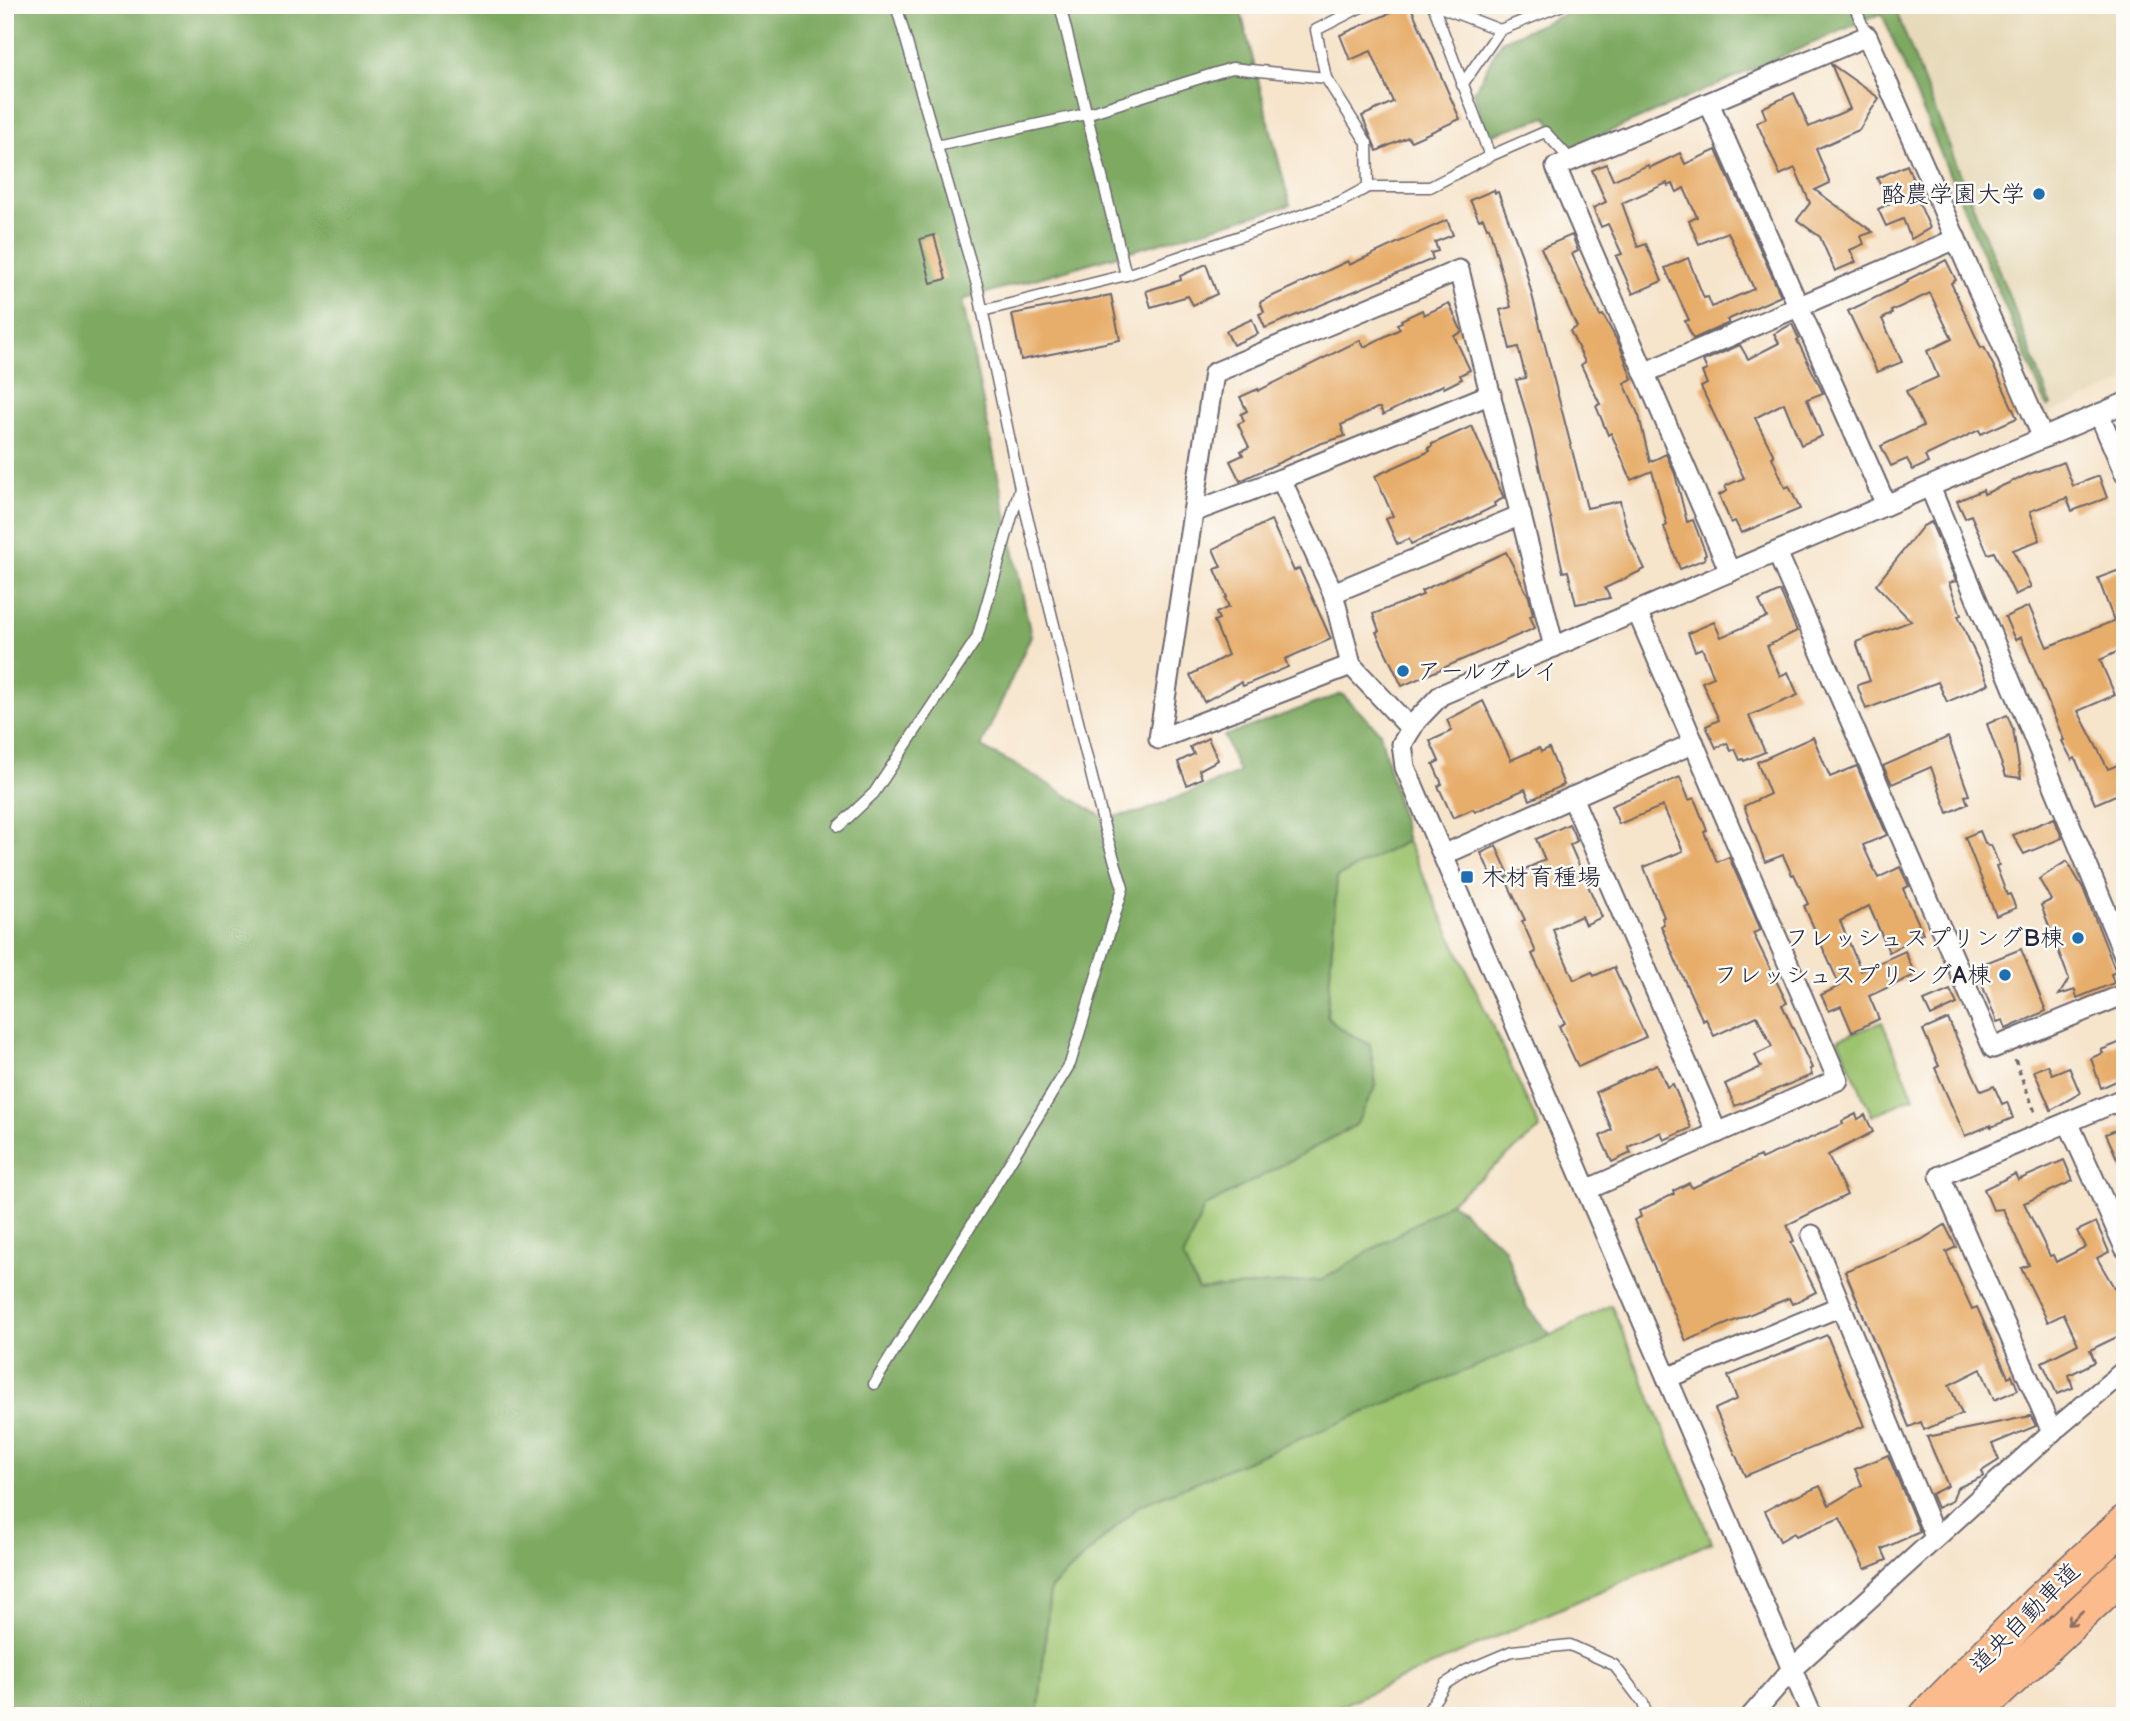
<svg xmlns="http://www.w3.org/2000/svg" width="2130" height="1721" font-family="'Balsamiq Sans','Klee One',sans-serif">
<style>
.built{fill:#e7daba}
.green{fill:#9cc36e;stroke:#5f7254;stroke-width:2}
.forest{fill:#7da961;stroke:#50664e;stroke-width:2}
.building{fill:#e7ad6a}
.lines{fill:none;stroke-linecap:round;stroke-linejoin:round}
.lane-casing{stroke:#6c666d;stroke-width:13}
.street-casing{stroke:#6c666d;stroke-width:23}
.highway-casing{stroke:#6c666d;stroke-width:38}
.path{stroke:#6c666d;stroke-width:3.5;stroke-dasharray:5 5;stroke-linecap:butt}
.lane{stroke:#fff;stroke-width:10}
.street{stroke:#fff;stroke-width:19}
.highway{stroke:#fbbb8d;stroke-width:35}
.oneway{stroke:#8e6e64}
.poi-dot{fill:#1f6fb2;stroke:#fdfcf7;stroke-width:2.5}
.labels{text-anchor:middle;dominant-baseline:central;stroke-width:5;stroke-linejoin:round;paint-order:stroke}
.poi-label{font-size:24px;fill:#22223b;stroke:#fdfcf7;text-anchor:end}
.street-label{font-size:24px;fill:#22223b;stroke:#fdfcf7}
</style>
<rect width="100%" height="100%" fill="#fdfcf7"/>
<filter id="ink" filterUnits="userSpaceOnUse"><feTurbulence type="fractalNoise" baseFrequency=".0143" numOctaves="2"/><feDisplacementMap in="SourceGraphic" scale="14" xChannelSelector="R" yChannelSelector="G"/><feConvolveMatrix kernelMatrix="1 2 1 2 8 2 1 2 1" color-interpolation-filters="sRGB"/></filter>
<filter id="wash" filterUnits="userSpaceOnUse"><feTurbulence type="fractalNoise" baseFrequency=".00686" numOctaves="4" result="noise"/><feDisplacementMap in="SourceGraphic" scale="28" xChannelSelector="R" yChannelSelector="G"/><feGaussianBlur stdDeviation="1.57" result="paint"/><feColorMatrix in="noise" values="0 0 0 0 0 0 0 0 0 0 0 0 0 0 0 0 0 1.4 0 .05"/><feComposite in="paint" operator="in"/></filter>
<g filter="url(#wash)">
<rect width="100%" height="100%" fill="#f6e4cb"/>
<polygon class="built" points="1875,5 2125,5 2125,382 2046,415"/>
<g class="green">
<polygon points="1407,841 1540,1129 1451,1202 1322,1280 1198,1290 1183,1258 1204,1207 1356,1125 1376,1085 1370,1045 1339,1028 1327,1017 1337,877"/>
<polygon points="1882,1022 1914,1097 1872,1116 1838,1039"/>
<polygon points="1611,1305 1712,1542 1317,1716 1038,1716 1050,1589 1138,1506 1551,1335"/>
</g>
<g class="forest">
<polygon points="5,5 1239,5 1290,205 962,300 1031,636 981,747 1018,766 1105,818 1141,812 1239,773 1224,736 1342,694 1380,732 1407,841 1337,877 1327,1016 1339,1028 1370,1045 1376,1085 1356,1125 1204,1207 1183,1258 1198,1290 1322,1280 1451,1202 1504,1247 1527,1308 1551,1335 1138,1506 1050,1589 1038,1716 5,1716"/>
<path d="M1586 5H1894C1945 139 2001 271 2051 405L2047 406 1882 13 1567 150 1547 117 1492 134 1482 122 1474 92 1501 41Z"/>
</g>
<g id="blocks">
<g class="building">
<polygon points="1408,5 1410,5 1460,119 1411,141 1408,137 1377,151 1362,116 1393,102 1371,51 1350,60 1340,35"/>
<polygon points="1831,64 1879,98 1859,130 1816,149 1830,183 1815,190 1873,232 1861,236 1864,244 1850,250 1856,262 1835,271 1820,237 1797,220 1810,203 1795,168 1780,175 1757,123 1766,118 1762,108 1794,93 1809,127 1850,109"/>
<polygon points="1716,150 1781,296 1727,320 1729,323 1693,339 1685,321 1689,320 1665,268 1688,258 1704,298 1708,297 1712,307 1754,289 1728,232 1699,244 1689,221 1697,217 1684,188 1677,192 1673,184 1668,186 1667,183 1622,203 1638,247 1646,244 1662,281 1633,294 1616,256 1622,254 1608,224 1601,227 1593,208 1606,202 1592,170 1606,164 1613,180 1648,165 1649,168 1680,153 1685,164"/>
<polygon points="1907,165 1913,180 1910,182 1930,228 1911,239 1903,219 1886,226 1878,209 1889,204 1877,178"/>
<polygon points="1494,190 1495,193 1498,192 1522,256 1587,508 1620,501 1628,535 1645,569 1605,588 1610,598 1576,604 1568,571 1563,572 1530,426 1516,380 1526,378 1518,347 1510,349 1500,310 1511,307 1489,227 1487,228 1483,218 1479,220 1470,200"/>
<polygon points="1447,220 1453,235 1435,242 1438,251 1431,253 1433,259 1265,328 1259,314 1264,312 1260,302 1348,261 1349,265"/>
<polygon points="934,235 946,279 931,283 920,239"/>
<polygon points="1572,235 1578,251 1572,254 1600,316 1603,315 1620,346 1632,379 1624,383 1639,416 1650,462 1666,454 1675,474 1687,522 1693,520 1706,554 1704,555 1705,559 1680,569 1664,527 1667,525 1652,471 1631,480 1611,433 1608,435 1596,406 1600,404 1581,365 1585,362 1570,331 1577,327 1541,248"/>
<polygon points="1946,260 1956,280 1951,283 1981,348 1984,347 1994,367 2017,418 1981,434 1979,430 1925,456 1928,463 1913,470 1907,459 1891,466 1881,446 1923,426 1906,391 1938,377 1927,351 1952,339 1930,293 1891,311 1892,314 1882,319 1902,362 1877,372 1848,311 1908,282 1907,280"/>
<polygon points="1206,264 1217,294 1193,305 1188,296 1151,307 1146,291 1181,280 1180,276"/>
<polygon points="1111,295 1120,340 1021,360 1012,314"/>
<polygon points="1449,303 1462,332 1454,336 1470,370 1460,375 1462,379 1444,388 1443,385 1383,415 1380,408 1377,408 1341,425 1345,436 1319,444 1240,481 1230,461 1243,455 1241,451 1249,447 1238,424 1244,421 1241,414 1247,411 1240,397 1258,389 1258,391 1360,340 1364,347 1400,329 1397,324 1402,322 1401,320 1422,310 1424,315"/>
<polygon points="1252,319 1258,334 1233,345 1226,331"/>
<polygon points="1792,324 1799,339 1797,340 1823,393 1807,399 1822,436 1801,445 1784,403 1755,418 1774,456 1772,457 1785,488 1789,486 1800,509 1741,533 1735,521 1731,523 1719,495 1727,491 1725,486 1744,478 1701,387 1707,384 1702,372 1707,370 1703,361 1740,345 1748,359 1779,343 1774,334"/>
<polygon points="1472,426 1504,498 1494,503 1495,506 1454,526 1411,544 1409,539 1397,544 1386,519 1393,516 1375,476 1430,451 1428,448 1432,446 1432,444"/>
<polygon points="2064,462 2073,486 2099,476 2107,498 2072,511 2067,498 2030,511 2040,540 2013,550 2031,587 2015,595 1994,552 1988,554 1971,515 1965,518 1957,501 1983,490 1984,494 2029,474"/>
<polygon points="1271,520 1294,571 1299,568 1331,639 1285,659 1288,667 1243,686 1241,682 1204,702 1190,675 1228,655 1214,621 1219,619 1216,613 1229,607 1225,598 1227,597 1215,569 1221,567 1213,549"/>
<polygon points="1931,522 1956,581 1949,583 1961,615 1958,616 1989,684 1947,702 1938,682 1866,709 1857,685 1870,681 1856,642 1911,621 1876,585 1923,526"/>
<polygon points="1506,552 1529,597 1533,615 1530,616 1535,628 1402,686 1376,632 1379,631 1373,614 1423,595 1421,591"/>
<polygon points="2125,568 2125,648 2100,660 2115,695 2078,711 2108,769 2125,762 2125,791 2095,804 2075,758 2072,760 2062,741 2064,740 2021,637 2015,640 2005,617 2029,606 2047,647 2114,621 2098,578"/>
<polygon points="1780,591 1797,631 1767,646 1780,676 1788,672 1798,695 1749,716 1765,752 1744,761 1743,759 1740,760 1735,749 1731,751 1727,743 1716,748 1706,726 1719,720 1702,682 1714,677 1702,648 1695,651 1688,633 1714,622 1721,637 1767,617 1759,601"/>
<polygon points="1483,701 1511,760 1539,748 1541,752 1549,748 1564,785 1530,800 1525,789 1475,812 1473,809 1453,818 1438,786 1442,784 1433,764 1439,761 1430,741 1452,731 1447,720"/>
<polygon points="2007,715 2013,729 2021,778 2006,776 1987,724"/>
<polygon points="1813,737 1830,777 1857,766 1887,835 1863,845 1878,878 1900,867 1909,886 1903,889 1923,933 1889,952 1869,906 1840,921 1861,971 1905,951 1915,975 1869,996 1879,1019 1852,1032 1841,1006 1829,1011 1821,995 1840,986 1804,906 1808,904 1794,874 1792,875 1783,855 1765,862 1744,806 1770,794 1757,762"/>
<polygon points="1948,737 1969,795 1965,796 1968,804 1948,813 1931,767 1892,784 1883,766"/>
<polygon points="1208,738 1218,760 1199,770 1202,778 1187,785 1178,762 1194,754 1190,747"/>
<polygon points="1680,777 1689,800 1694,798 1707,830 1704,832 1717,862 1729,857 1761,930 1753,933 1787,1003 1782,1005 1812,1068 1810,1069 1812,1075 1735,1106 1725,1084 1761,1067 1755,1055 1772,1047 1757,1016 1714,1036 1706,1019 1703,1021 1681,973 1661,926 1664,924 1662,918 1664,917 1644,867 1683,851 1663,806 1619,824 1611,806"/>
<polygon points="2054,818 2062,838 2024,854 2013,835"/>
<polygon points="1569,824 1577,841 1570,845 1602,917 1585,925 1581,916 1553,929 1558,944 1574,980 1592,972 1594,976 1614,967 1646,1037 1578,1067 1559,1026 1565,1023 1532,954 1536,952 1522,921 1525,920 1505,878 1545,860 1536,839"/>
<polygon points="1980,831 1985,843 1988,846 1991,845 1999,865 1996,866 2007,895 2010,894 2016,908 1996,916 1965,837"/>
<polygon points="1496,846 1508,872 1493,879 1481,853"/>
<polygon points="2067,861 2083,888 2116,972 2111,974 2114,983 2077,998 2075,990 2059,995 2069,979 2041,905 2051,900 2039,879"/>
<polygon points="2021,949 2046,1011 2006,1029 2003,1020 1997,1022 1975,967"/>
<polygon points="1950,990 1957,1004 1931,1016 1924,1001"/>
<polygon points="1948,1019 1981,1091 1994,1086 2002,1104 2007,1102 2013,1118 1991,1127 1991,1125 1965,1136 1935,1068 1939,1066 1923,1030"/>
<polygon points="2121,1042 2125,1051 2125,1077 2101,1088 2091,1058 2103,1053 2101,1050"/>
<polygon points="1657,1064 1667,1087 1673,1084 1691,1128 1664,1140 1661,1132 1628,1147 1631,1153 1612,1162 1600,1136 1612,1130 1596,1092"/>
<polygon points="2048,1065 2052,1074 2069,1067 2080,1093 2051,1110 2034,1071"/>
<polygon points="1856,1114 1858,1119 1865,1115 1873,1132 1828,1155 1847,1195 1787,1225 1794,1241 1791,1242 1816,1292 1792,1304 1789,1298 1686,1341 1634,1220 1641,1217 1639,1211 1674,1194 1673,1191 1689,1183 1692,1188 1760,1156 1761,1159 1797,1143 1797,1144 1843,1124 1842,1121"/>
<polygon points="2125,1126 2125,1176 2106,1134"/>
<polygon points="2064,1160 2073,1181 2024,1203 2050,1256 2053,1255 2056,1262 2085,1247 2077,1231 2096,1222 2109,1252 2097,1258 2116,1291 2125,1287 2125,1333 2090,1350 2095,1362 2069,1375 2073,1388 2057,1394 2042,1362 2078,1344 2064,1314 2048,1322 2021,1268 2029,1265 2003,1209 1993,1210 1984,1189 2015,1174 2018,1180"/>
<polygon points="1945,1225 1956,1247 1946,1252 1972,1309 1977,1307 2008,1377 2012,1375 2018,1390 1994,1400 1981,1369 1949,1385 1962,1414 1924,1430 1921,1422 1909,1427 1845,1271 1921,1240"/>
<polygon points="1827,1335 1864,1426 1745,1476 1715,1409 1737,1399 1728,1376"/>
<polygon points="2031,1416 2036,1426 1992,1444 1999,1460 1982,1471 1984,1476 1957,1488 1952,1501 1937,1508 1931,1494 1948,1486 1927,1437"/>
<polygon points="1888,1455 1920,1532 1882,1549 1887,1560 1865,1569 1840,1518 1796,1536 1794,1533 1780,1541 1765,1511 1791,1497 1793,1498 1820,1486 1829,1505 1862,1485 1855,1469"/>
</g>
</g>
</g>
<g filter="url(#ink)">
<use href="#blocks" fill-opacity="0" stroke="#6c666d" stroke-width="2"/>
<g class="lines">
<defs>
<g id="lane">
<polyline points="1435,5 1500,30 1462,85"/>
<polyline points="1854,5 1867,36"/>
<polyline points="1500,30 1562,5"/>
<polyline points="1326,78 1316,30 1365,5"/>
<polyline points="936,146 1086,114 1232,68 1326,78 1367,143 1368,187 1340,202 1126,275"/>
<polyline points="1490,156 1545,132 1571,160"/>
<polyline points="1368,187 1430,187 1490,156 1433,5"/>
<polyline points="982,311 1126,275 1060,5"/>
<polyline points="839,826 874,793 977,638 1020,488"/>
<polyline points="874,1384 1070,1064 1123,888 1105,830 1020,488 977,285 896,5"/>
<polyline points="1425,1716 1445,1684 1467,1670 1512,1651 1570,1645 1614,1665 1643,1703 1647,1716"/>
</g>
<g id="street">
<polyline points="1709,103 1886,505"/>
<polyline points="1644,373 1956,239"/>
<polyline points="2099,414 2125,474"/>
<polyline points="1281,479 1333,593 1351,665 1411,729"/>
<polyline points="1930,487 2125,957"/>
<polyline points="1193,512 1281,479 1491,394"/>
<polyline points="1777,552 1993,1048 2125,994"/>
<polyline points="1730,572 1556,167 1867,36 2043,438"/>
<polyline points="1333,593 1521,515"/>
<polyline points="1351,665 1159,739 1214,373 1459,270 1554,647"/>
<polyline points="1572,797 1717,1133"/>
<polyline points="1443,855 1694,743"/>
<polyline points="2068,1122 2125,1248"/>
<polyline points="1586,1190 1838,1080 1637,611"/>
<polyline points="1812,1235 1935,1537"/>
<polyline points="1667,1378 1841,1306"/>
<polyline points="2052,1432 1940,1176 2125,1098"/>
<polyline points="1751,1716 1792,1669 2052,1432 2125,1370"/>
<polyline points="1812,1716 1405,767 1402,744 1416,721 1441,695 2125,403"/>
</g>
<g id="highway">
<polyline points="1927,1716 2038,1603 2125,1523"/>
<polyline points="1971,1716 2125,1572"/>
</g>
</defs>
<use href="#lane" class="lane-casing"/>
<use href="#street" class="street-casing"/>
<use href="#highway" class="highway-casing"/>
<polyline class="path" points="2015,1060 2036,1115"/>
<use href="#lane" class="lane"/>
<use href="#street" class="street"/>
<use href="#highway" class="highway"/>
</g>
<defs><path id="oneway-shaft" d="M-6 0H5M1.5-3L5.5 0L1.5 3" fill="none" stroke-width="1.6" stroke-linecap="round" stroke-linejoin="round" transform="scale(1.75)"/></defs>
<use class="oneway" href="#oneway-shaft" transform="translate(2075 1618) rotate(137)"/>
</g>
<g class="poi-dot">
<circle cx="2039" cy="194" r="7"/>
<circle cx="1403" cy="671" r="7"/>
<rect x="1460" y="870" width="14" height="14" rx="3.5"/>
<circle cx="2078" cy="938" r="7"/>
<circle cx="2005" cy="975" r="7"/>
</g>
<g class="labels">
<g class="poi-label">
<text x="2025" y="194">酪農学園大学</text>
<text x="1417" y="671" text-anchor="start">アールグレイ</text>
<text x="1481" y="877" text-anchor="start">木材育種場</text>
<text x="2064" y="938">フレッシュスプリングB棟</text>
<text x="1991" y="975">フレッシュスプリングA棟</text>
</g>
<g class="street-label">
<text transform="translate(2025 1618) rotate(-45)">道央自動車道</text>
</g>
</g>
<rect width="2130" height="1721" fill="none" stroke="#fdfcf7" stroke-width="28"/>
</svg>
